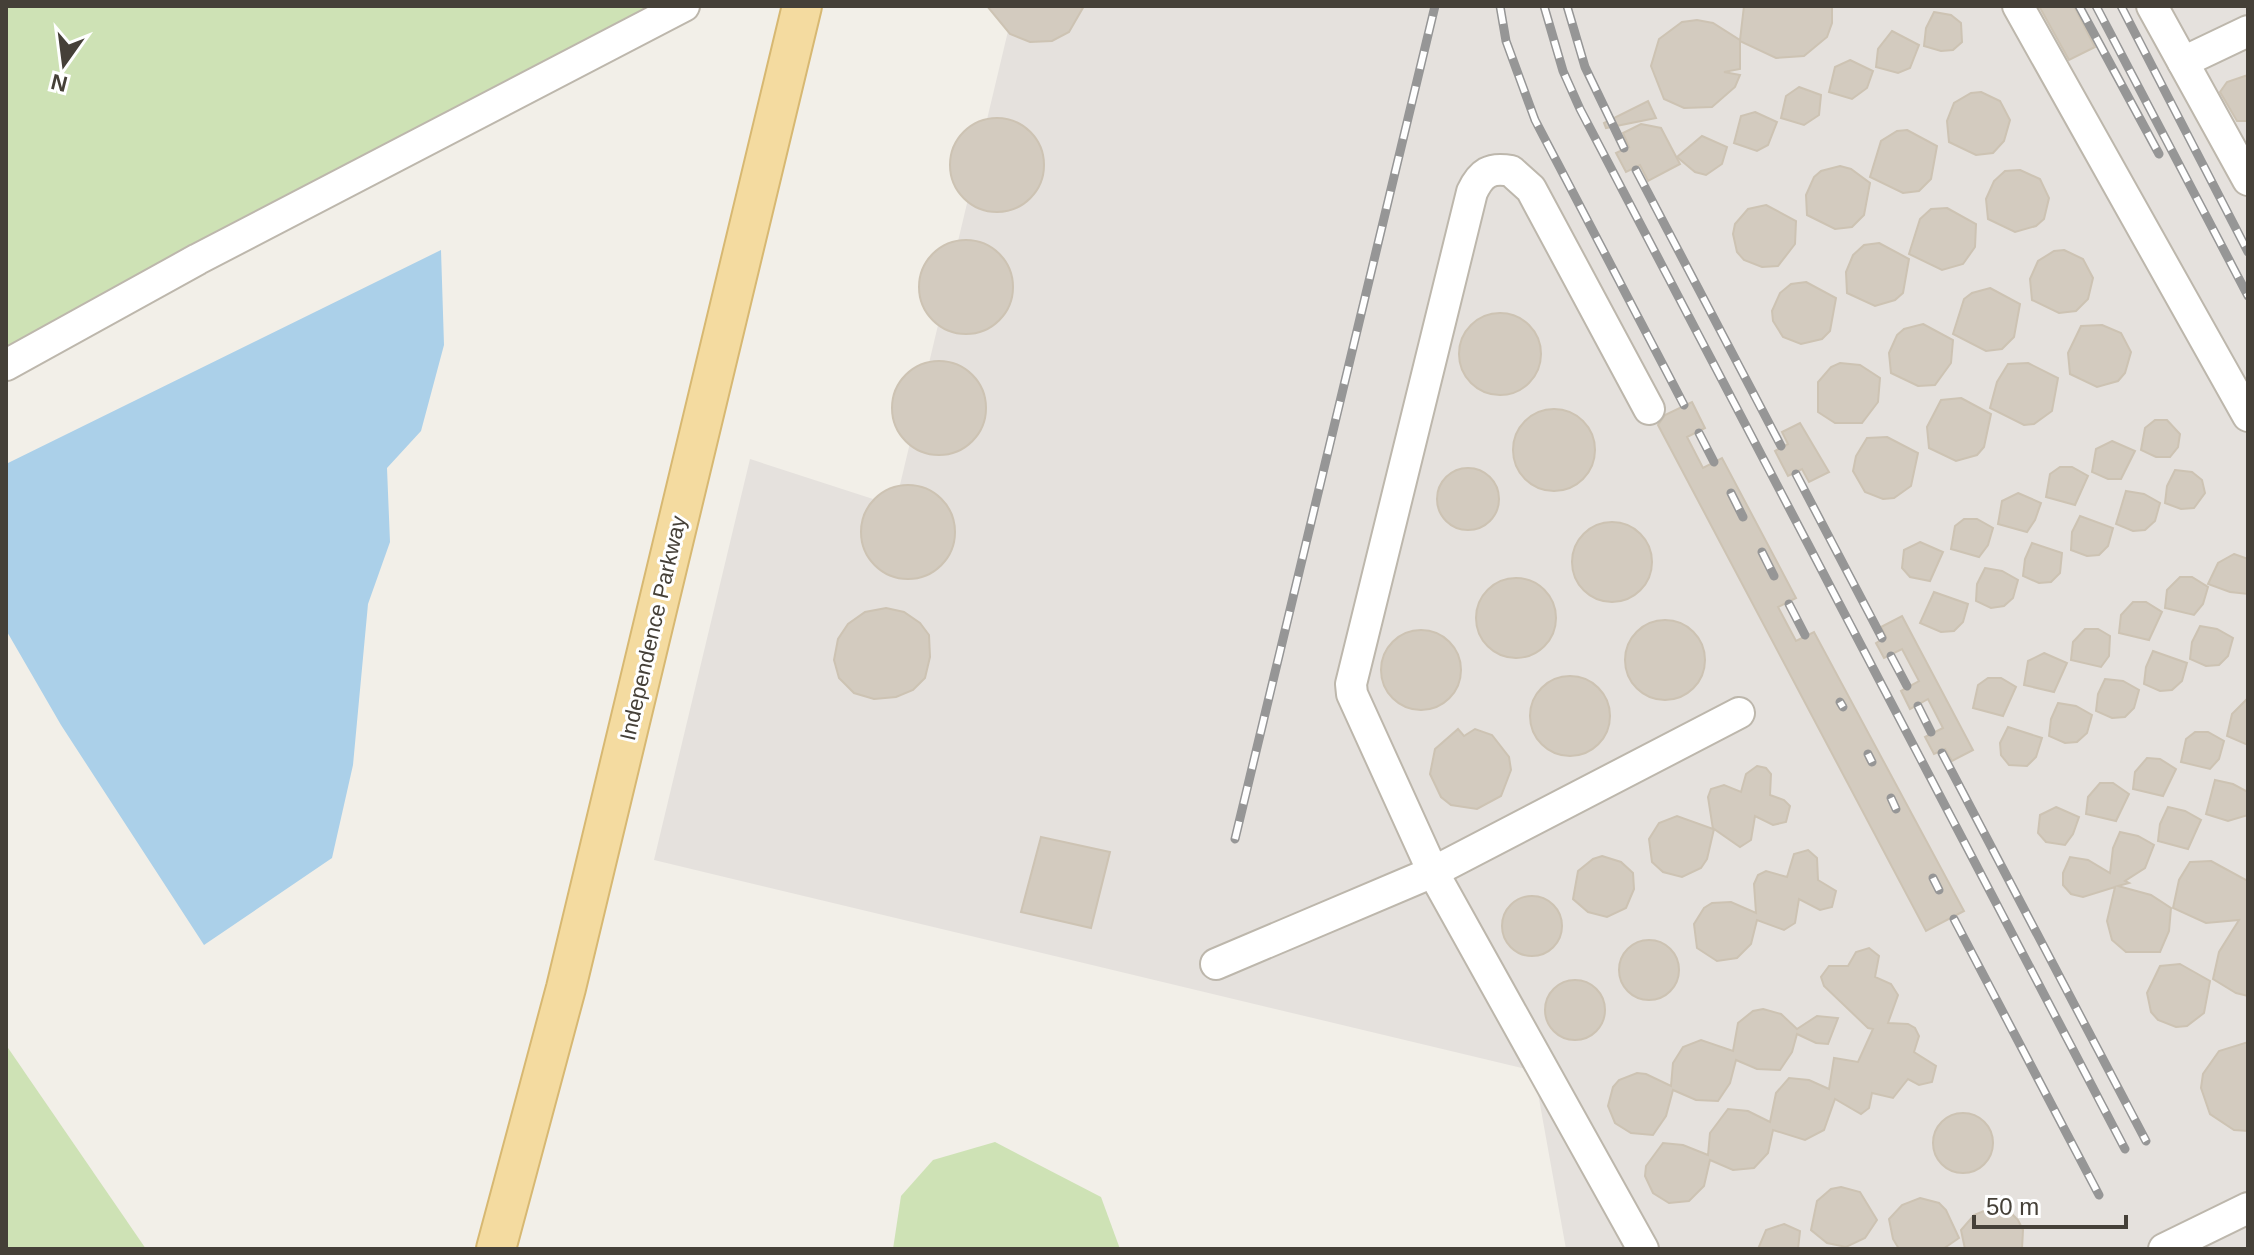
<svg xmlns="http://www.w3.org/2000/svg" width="2254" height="1255" font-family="Helvetica,sans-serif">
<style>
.industrial{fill:#e5e1dd}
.green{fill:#cee2b5}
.water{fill:#abd0e9}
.building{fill:#d3cbbf;stroke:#cdc3b3;stroke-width:2}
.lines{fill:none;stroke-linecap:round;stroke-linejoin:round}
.minor-casing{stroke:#bdb7ac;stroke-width:34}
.major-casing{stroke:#d7b872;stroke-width:42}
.minor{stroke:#fff;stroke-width:30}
.major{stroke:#f4dba0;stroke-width:38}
.rail-casing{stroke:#969696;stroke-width:9}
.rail{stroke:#fff;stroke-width:6;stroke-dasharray:18;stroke-linecap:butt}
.labels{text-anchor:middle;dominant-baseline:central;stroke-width:6;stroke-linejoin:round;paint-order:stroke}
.street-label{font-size:22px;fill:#454038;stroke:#fff}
</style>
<rect width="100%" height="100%" fill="#f2efe8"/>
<polygon class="industrial" points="1014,6 2248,6 2248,1249 1566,1249 1534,1071 654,860 750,459 873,499 892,488 899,489"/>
<g class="green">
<polygon points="6,6 659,6 6,350"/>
<polygon points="6,1045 146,1249 6,1249"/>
<polygon points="995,1142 1101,1197 1120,1249 893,1249 901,1196 933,1160"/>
</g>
<polygon class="water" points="441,250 444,345 421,431 387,468 390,542 368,604 353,765 332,858 204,945 61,725 6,630 6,464"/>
<g class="building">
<polygon points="987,6 1084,6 1069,32 1052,41 1030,42 1010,34"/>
<polygon points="1744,6 1832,6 1832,23 1827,37 1804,56 1776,58 1740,41 1740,69 1724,72 1740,75 1735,87 1712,107 1684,108 1664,99 1651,66 1659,39 1682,22 1697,20 1713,23 1740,40"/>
<polygon points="2039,6 2074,6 2095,47 2069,60"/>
<polygon points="1934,12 1951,15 1961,23 1962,42 1953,50 1941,51 1924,46 1926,28"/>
<polygon points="1892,31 1919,45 1910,68 1898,73 1876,67 1878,49"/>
<polygon points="1850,60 1873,71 1867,88 1852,99 1829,92 1835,67"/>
<polygon points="2248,75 2248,121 2237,121 2220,92 2227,82"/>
<polygon points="1799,87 1821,95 1819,115 1804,125 1781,118 1786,96"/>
<polygon points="1981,92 2000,101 2010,120 2004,141 1993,153 1976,155 1949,142 1947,121 1954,103 1971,93"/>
<polygon points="1648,101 1656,118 1606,128 1604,123"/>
<polygon points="1755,112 1777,122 1768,145 1757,151 1734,143 1741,116"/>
<circle cx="997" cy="165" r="47"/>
<polygon points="1641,124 1661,128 1680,164 1648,181 1640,165 1626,172 1616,153 1629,147 1623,133"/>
<polygon points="1907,130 1937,146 1931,179 1919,191 1903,193 1870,177 1881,141 1897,131"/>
<polygon points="1702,136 1727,147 1722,164 1706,175 1695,172 1677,157"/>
<polygon points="1840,166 1851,169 1870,183 1864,215 1852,227 1835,229 1807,215 1806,195 1814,177 1821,171"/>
<polygon points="2020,170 2040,179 2049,198 2044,219 2036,226 2015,232 1988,219 1986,199 1994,181 2005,171"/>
<polygon points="1766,205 1796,221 1795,244 1778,266 1762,267 1744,260 1737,252 1733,234 1735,224 1748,209"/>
<polygon points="1947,208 1976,224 1975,247 1963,264 1942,270 1909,254 1920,219 1931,209"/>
<circle cx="966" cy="287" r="47"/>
<polygon points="1879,243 1909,259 1903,293 1895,300 1875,306 1847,293 1846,272 1853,255 1864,245"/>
<polygon points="2064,250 2083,259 2093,278 2088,299 2076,311 2059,313 2032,300 2030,279 2038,261 2054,251"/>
<polygon points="1806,282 1836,298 1830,331 1822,339 1801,344 1783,337 1773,321 1772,311 1780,293 1791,284"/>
<polygon points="1990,288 2020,304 2014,337 2002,349 1986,351 1953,334 1964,299 1972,293"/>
<circle cx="1500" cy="354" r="41"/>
<polygon points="1923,324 1953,340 1951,363 1935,385 1918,386 1891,373 1889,353 1897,335 1904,329"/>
<polygon points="2102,325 2121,333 2131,352 2125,373 2118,381 2097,387 2070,374 2068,353 2081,326"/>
<circle cx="939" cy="408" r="47"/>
<polygon points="1840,363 1860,365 1880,378 1878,402 1862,423 1835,423 1818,412 1818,382 1831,367"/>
<polygon points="2028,363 2058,378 2052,411 2034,424 2024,425 1990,408 1997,382 2008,364"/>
<polygon points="1961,398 1991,414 1984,447 1977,455 1956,461 1929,448 1927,427 1941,400"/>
<polygon points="1692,402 1705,428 1687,437 1703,468 1722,458 1796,598 1778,607 1796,641 1814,632 1964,911 1926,931 1658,425 1665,415"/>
<circle cx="1554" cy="450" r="41"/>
<polygon points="2155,420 2167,420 2180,434 2178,447 2170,457 2156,457 2141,450 2145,428"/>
<polygon points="1800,423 1829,472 1809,482 1802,469 1788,476 1775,451 1788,444 1782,432"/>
<polygon points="1887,437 1918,453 1911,486 1894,498 1883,499 1865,492 1853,471 1856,456 1867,438"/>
<polygon points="2112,441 2135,451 2121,479 2108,479 2092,472 2096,449"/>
<polygon points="2060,467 2072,467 2088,476 2075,505 2046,497 2050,474"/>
<circle cx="1468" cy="499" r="31"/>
<polygon points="2175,470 2192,472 2202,480 2205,493 2194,508 2181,509 2165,503 2167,486"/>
<circle cx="908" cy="532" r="47"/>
<polygon points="2126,491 2144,494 2160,503 2155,521 2145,530 2133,531 2116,524"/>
<polygon points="2018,493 2041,503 2035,520 2027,532 1998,524 2002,501"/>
<polygon points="2080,516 2113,528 2108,546 2099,555 2087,556 2071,550 2072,532"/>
<polygon points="1964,519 1977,519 1993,528 1988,545 1979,557 1951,549 1955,526"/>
<circle cx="1612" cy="562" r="40"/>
<polygon points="1920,542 1943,552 1930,581 1910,577 1902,568 1904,550"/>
<polygon points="2032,543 2062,553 2060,573 2051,582 2039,583 2023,576 2025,559"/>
<polygon points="2234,554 2248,559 2248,594 2230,592 2208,584 2218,563"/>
<polygon points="1985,568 2002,571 2018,580 2013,598 2004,606 1991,608 1976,601 1977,584"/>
<polygon points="2180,577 2192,577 2208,587 2203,604 2194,615 2165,608 2167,590"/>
<circle cx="1516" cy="618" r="40"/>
<polygon points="1934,592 1968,604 1963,622 1954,631 1941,632 1920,623"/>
<polygon points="2133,602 2146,602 2162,612 2149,640 2119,633 2121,615"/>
<polygon points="886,608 904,612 920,623 929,635 930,657 925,678 913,690 896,697 874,699 854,693 839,678 834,660 838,639 848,624 865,612"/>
<polygon points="1902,616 1973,750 1952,761 1945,749 1934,754 1925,737 1943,728 1928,699 1910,709 1901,691 1919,681 1902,649 1884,658 1876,643 1886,637 1881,627"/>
<circle cx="1665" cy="660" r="40"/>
<polygon points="2200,626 2217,629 2233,638 2228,656 2219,665 2206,666 2190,659 2192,642"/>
<polygon points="2085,629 2098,629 2110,636 2109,656 2101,667 2071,660 2073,642"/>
<circle cx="1421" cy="670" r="40"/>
<polygon points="2153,651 2187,663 2182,681 2172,690 2160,691 2144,684 2146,667"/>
<polygon points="2044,653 2067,663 2054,692 2024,685 2028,661"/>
<circle cx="1570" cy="716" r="40"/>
<polygon points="1988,678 2001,678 2016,687 2003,716 1973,708 1978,685"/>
<polygon points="2105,679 2123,681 2139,690 2134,708 2125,717 2112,718 2096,711 2098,694"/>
<polygon points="2248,698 2248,745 2227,736 2232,714"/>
<polygon points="2058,703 2076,706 2092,715 2087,733 2077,742 2065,743 2049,736 2051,719"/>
<polygon points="2008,727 2042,738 2036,757 2027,766 2009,765 2001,755 2000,743"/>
<polygon points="1458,729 1464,736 1475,729 1492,735 1509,757 1511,770 1501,796 1477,809 1451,805 1441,797 1430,774 1435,749"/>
<polygon points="2195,732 2208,732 2224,741 2219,759 2210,769 2181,762 2186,739"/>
<polygon points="2147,758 2160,759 2176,769 2163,796 2133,789 2135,772"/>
<polygon points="1757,766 1766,768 1771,774 1770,795 1784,800 1790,806 1786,822 1773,825 1755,816 1751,840 1740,847 1714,829 1707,859 1701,868 1682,877 1663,872 1652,862 1649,839 1659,823 1677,816 1713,829 1708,797 1711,789 1724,785 1741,792 1746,774"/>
<polygon points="2215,780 2233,784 2248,792 2248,815 2228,821 2206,814"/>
<polygon points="2100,783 2113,783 2129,794 2116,821 2086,814 2088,797"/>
<polygon points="2056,807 2079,817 2073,834 2065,845 2046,842 2038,833 2040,815"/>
<polygon points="2168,807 2185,811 2201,820 2188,849 2158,841 2160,824"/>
<polygon points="2120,832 2138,836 2154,845 2145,868 2125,881 2129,883 2118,886 2151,895 2171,908 2169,931 2160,952 2126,952 2112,940 2107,921 2115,887 2083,897 2071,894 2063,885 2063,873 2070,857 2088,860 2110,873 2113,848"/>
<polygon points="1041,837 1110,852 1091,928 1021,912"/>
<polygon points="1808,850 1817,858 1818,880 1836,891 1832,907 1820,910 1799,899 1795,923 1784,930 1757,920 1751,944 1737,958 1717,961 1697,948 1694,924 1704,908 1712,903 1731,902 1756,913 1754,884 1758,875 1766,871 1787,877 1794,854"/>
<polygon points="1602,856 1621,862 1633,873 1634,889 1626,908 1607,917 1588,912 1573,899 1578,871 1593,859"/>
<polygon points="2211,861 2248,881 2248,996 2236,993 2213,979 2219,952 2239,920 2206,923 2173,908 2179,880 2190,862"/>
<circle cx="1532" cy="926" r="30"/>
<circle cx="1649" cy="970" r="30"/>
<polygon points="1869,948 1879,956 1875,977 1891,984 1898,995 1888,1023 1908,1024 1915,1028 1919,1036 1914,1052 1936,1066 1932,1082 1919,1085 1908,1079 1893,1098 1872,1093 1869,1108 1861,1114 1835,1099 1824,1130 1805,1140 1773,1130 1768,1153 1754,1168 1733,1170 1710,1160 1704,1186 1689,1201 1669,1203 1653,1193 1645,1176 1646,1166 1663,1143 1683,1145 1708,1155 1710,1133 1728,1109 1748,1111 1770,1122 1776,1093 1789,1078 1809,1080 1829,1089 1834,1058 1858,1062 1873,1029 1868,1028 1824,986 1821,977 1829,966 1848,966 1856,952"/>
<polygon points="2180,964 2210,981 2204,1013 2187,1026 2176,1027 2158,1020 2151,1012 2147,993 2160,966"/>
<circle cx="1575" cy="1010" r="30"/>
<polygon points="1763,1009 1781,1014 1797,1029 1817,1016 1838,1018 1828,1044 1816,1043 1797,1034 1792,1052 1780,1070 1757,1069 1736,1060 1730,1083 1718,1101 1696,1100 1673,1090 1666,1116 1653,1135 1631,1133 1615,1123 1608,1106 1613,1087 1619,1080 1637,1073 1646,1074 1671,1086 1673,1063 1683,1047 1701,1040 1733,1051 1738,1023 1753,1011"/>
<polygon points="2248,1042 2248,1131 2234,1130 2210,1114 2201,1088 2203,1074 2219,1051"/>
<circle cx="1963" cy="1143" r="30"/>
<polygon points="1841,1187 1860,1192 1877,1220 1865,1238 1846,1247 1827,1243 1811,1230 1817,1201 1831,1189"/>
<polygon points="1920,1198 1939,1203 1946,1210 1959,1238 1943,1249 1899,1249 1893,1239 1889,1219 1902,1205"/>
<polygon points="1991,1208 2011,1213 2018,1220 2023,1230 2022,1249 1965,1249 1961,1230 1974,1215"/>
<polygon points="1784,1224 1800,1231 1798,1249 1758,1249 1766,1230"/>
</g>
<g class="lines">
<defs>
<g id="minor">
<polyline points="2018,6 2248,416"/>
<polyline points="2152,6 2248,180"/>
<polyline points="2183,62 2248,31"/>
<polyline points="6,365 198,259 684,6"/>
<polyline points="1216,964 1433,872 1739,713"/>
<path d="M1643 1249 1433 872 1352 694 1351 684 1472 192C1481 173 1490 167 1511 171L1531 189 1649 409"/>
<polyline points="2164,1249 2248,1208"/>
</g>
<polyline id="major" points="496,1249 566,988 802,6"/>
</defs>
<use href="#minor" class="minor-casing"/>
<use href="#major" class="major-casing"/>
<use href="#minor" class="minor"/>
<use href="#major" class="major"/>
<defs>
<g id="rail">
<polyline points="1500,6 1506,41 1535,120 1684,405"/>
<polyline points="1544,6 1563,71 1580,109 2125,1149"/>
<polyline points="1567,6 1585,67 1624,148"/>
<polyline points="2079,6 2159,154"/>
<polyline points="2096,6 2248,296"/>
<polyline points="2121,6 2248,252"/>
<polyline points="1636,170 1781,446"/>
<polyline points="1699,433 1714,462"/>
<polyline points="1796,474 1882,638"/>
<polyline points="1731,493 1743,517"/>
<polyline points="1762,552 1774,576"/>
<polyline points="1789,604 1805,635"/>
<polyline points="1891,656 1907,686"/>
<polyline points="1840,702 1843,707"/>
<polyline points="1918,706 1931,732"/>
<polyline points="1942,753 2146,1141"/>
<polyline points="1868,754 1872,762"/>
<polyline points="1891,798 1896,809"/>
<polyline points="1235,839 1435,6"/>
<polyline points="1933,878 1939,890"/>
<polyline points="1954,919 2099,1195"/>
</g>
</defs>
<use href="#rail" class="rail-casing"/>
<use href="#rail" class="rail"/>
</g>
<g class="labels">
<g class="street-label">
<text transform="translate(653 628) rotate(-77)">Independence Parkway</text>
</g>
</g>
<rect width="2254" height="1255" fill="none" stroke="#454038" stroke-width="16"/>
<g transform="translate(64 64) rotate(194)" stroke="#ffffff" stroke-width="6" paint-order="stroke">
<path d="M0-6L14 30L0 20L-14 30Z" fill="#454038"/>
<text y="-12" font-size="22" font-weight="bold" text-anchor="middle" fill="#454038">N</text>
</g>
<path d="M1974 1215v12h152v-12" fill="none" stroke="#454038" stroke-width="4"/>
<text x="1986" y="1215" font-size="24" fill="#454038" stroke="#ffffff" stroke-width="6" paint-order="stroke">50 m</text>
</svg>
